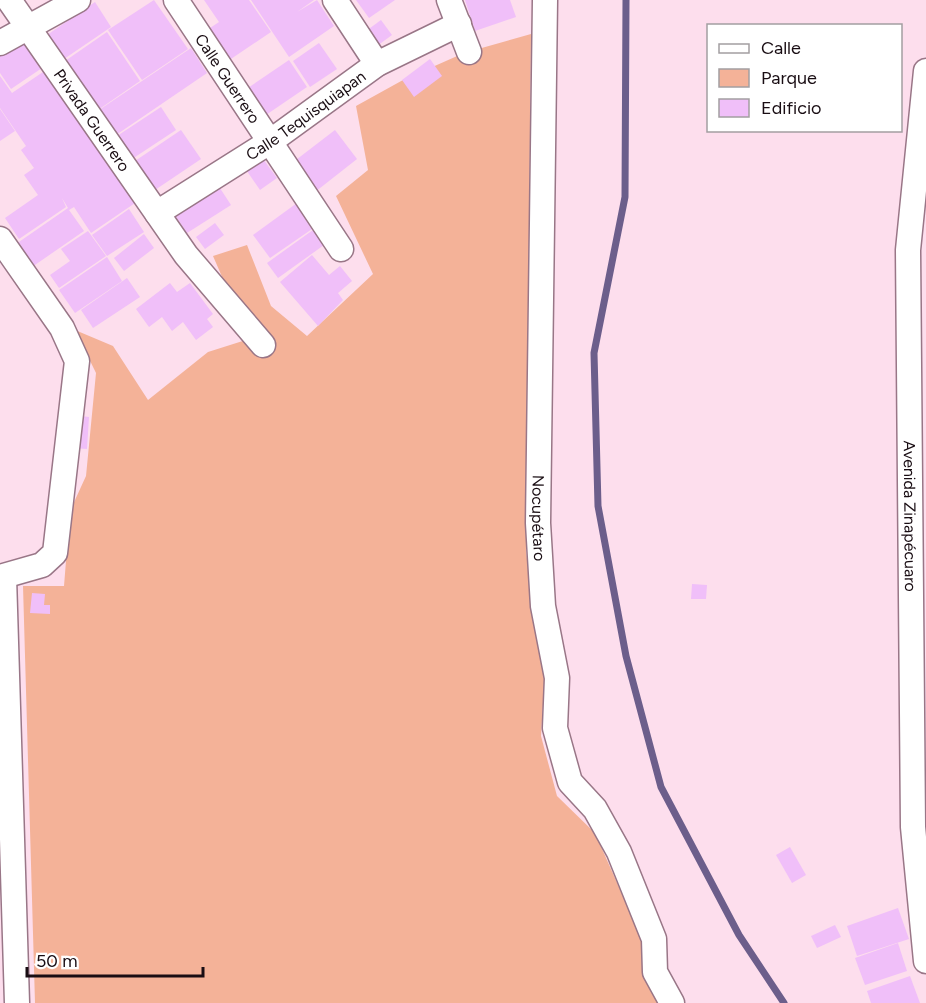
<svg xmlns="http://www.w3.org/2000/svg" width="926" height="1003" font-family="Figtree,sans-serif">
<style>
.green{fill:#f4b298}
.lines{fill:none;stroke-linecap:round;stroke-linejoin:round}
.stream{stroke:#6c5e8b;stroke-width:7}
.building{fill:#f0bff9}
.street-casing{stroke:#997687;stroke-width:27}
.street{stroke:#fff;stroke-width:24}
.labels{text-anchor:middle;dominant-baseline:central;stroke-width:4.5;stroke-linejoin:round;paint-order:stroke}
.street-label{font-size:16px;fill:#190d13;stroke:#fff}
</style>
<rect width="100%" height="100%" fill="#fddeed"/>
<polygon class="green" points="531,34 526,550 534,623 545,673 541,736 557,796 595,833 641,937 650,985 659,1003 35,1003 23,586 64,586 70,511 86,476 96,373 75,330 113,346 148,400 208,352 249,339 213,256 247,245 271,306 307,336 373,274 336,196 368,170 356,106 403,80 464,53"/>
<g class="lines">
<polyline class="stream" points="626,0 625,197 594,353 598,506 626,656 661,787 739,935 784,1003"/>
</g>
<g class="building">
<polygon points="154,0 188,49 142,80 108,30"/>
<polygon points="204,0 249,0 271,32 225,63 204,32 219,22"/>
<polygon points="251,0 314,0 297,12 317,0 334,26 289,57"/>
<polygon points="356,0 395,0 369,18"/>
<polygon points="465,0 510,0 516,17 475,31"/>
<polygon points="95,2 111,27 64,59 47,35"/>
<polygon points="381,20 392,35 377,46 366,31"/>
<polygon points="107,32 140,81 98,110 65,61"/>
<polygon points="21,36 42,68 11,89 0,73 0,50"/>
<polygon points="319,43 337,69 310,87 293,61"/>
<polygon points="191,48 207,73 116,135 99,110"/>
<polygon points="430,59 442,76 414,97 402,80"/>
<polygon points="289,60 307,87 263,117 245,90"/>
<polygon points="43,72 60,96 63,95 138,201 91,233 74,207 69,210 84,231 32,267 16,244 68,208 62,198 66,207 19,239 5,218 38,195 24,175 34,168 21,150 26,146 0,108 0,76 12,93"/>
<polygon points="161,107 176,130 126,163 111,140"/>
<polygon points="0,109 15,131 0,141"/>
<polygon points="181,130 201,159 152,192 132,163"/>
<polygon points="335,130 357,159 315,192 292,163"/>
<polygon points="258,152 277,178 260,190 242,164"/>
<polygon points="214,179 231,205 187,233 170,208"/>
<polygon points="297,203 315,227 270,258 253,235"/>
<polygon points="129,209 144,232 107,256 92,235"/>
<polygon points="215,223 224,235 205,249 196,237"/>
<polygon points="313,230 324,245 278,278 267,263"/>
<polygon points="88,231 106,256 59,288 50,275 70,261 61,249"/>
<polygon points="144,234 154,248 124,271 114,258"/>
<polygon points="312,255 329,275 340,266 352,281 338,293 343,300 318,326 280,282"/>
<polygon points="107,257 122,281 75,313 59,290"/>
<polygon points="127,278 140,297 93,328 81,310"/>
<polygon points="170,283 177,292 190,283 213,314 207,319 213,327 196,340 183,322 172,331 162,317 149,327 136,309"/>
<polygon points="73,415 89,417 87,449 71,448"/>
<polygon points="692,584 707,585 706,599 691,599"/>
<polygon points="32,593 45,594 44,605 50,605 50,614 30,613"/>
<polygon points="790,847 806,875 792,883 776,855"/>
<polygon points="898,908 909,939 857,956 847,926"/>
<polygon points="835,925 841,937 817,948 811,936"/>
<polygon points="898,943 907,971 865,985 855,958"/>
<polygon points="910,976 920,1003 871,1003 867,991"/>
</g>
<g class="lines">
<defs>
<g id="street">
<path id="s1" d="M9 0 186 255 263 345"/>
<path id="s2" d="M176 0 341 249"/>
<polyline points="335,0 377,64"/>
<polyline points="449,0 469,52"/>
<path id="s3" d="M545 0 538 523 543 606 557 678 555 728 570 782 595 809 619 852 654 939 655 972 672 1003"/>
<polyline points="0,43 78,0"/>
<path id="s4" d="M926 71 908 250 913 827 926 961"/>
<path id="s5" d="M157 213 271 141 377 64 459 24"/>
<polyline points="0,239 62,328 77,361 55,553 42,565 0,577"/>
<polyline points="4,577 17,1003"/>
</g>
</defs>
<use href="#street" class="street-casing"/>
<use href="#street" class="street"/>
</g>
<g class="labels">
<g class="street-label">
<text stroke="none"><textPath href="#s2" startOffset="94">Calle Guerrero</textPath></text>
<text stroke="none"><textPath href="#s5" startOffset="178">Calle Tequisquiapan</textPath></text>
<text stroke="none"><textPath href="#s1" startOffset="146">Privada Guerrero</textPath></text>
<text stroke="none"><textPath href="#s4" startOffset="446">Avenida Zinapécuaro</textPath></text>
<text stroke="none"><textPath href="#s3" startOffset="518">Nocupétaro</textPath></text>
</g>
</g>
<rect x="707" y="24" width="195" height="108" fill="#ffffff" stroke="#a39ea1" stroke-width="1.5"/>
<rect x="719" y="44" width="30" height="9" fill="#ffffff" stroke="#a39ea1" stroke-width="1.5"/>
<text x="761" y="54" font-size="18" fill="#190d13">Calle</text>
<rect x="719" y="69" width="30" height="18" fill="#f4b298" stroke="#a39ea1" stroke-width="1.5"/>
<text x="761" y="84" font-size="18" fill="#190d13">Parque</text>
<rect x="719" y="99" width="30" height="18" fill="#f0bff9" stroke="#a39ea1" stroke-width="1.5"/>
<text x="761" y="114" font-size="18" fill="#190d13">Edificio</text>
<path d="M27 967v9h176v-9" fill="none" stroke="#190d13" stroke-width="3"/>
<text x="36" y="967" font-size="18" fill="#190d13" stroke="#ffffff" stroke-width="4.5" paint-order="stroke">50 m</text>
</svg>
